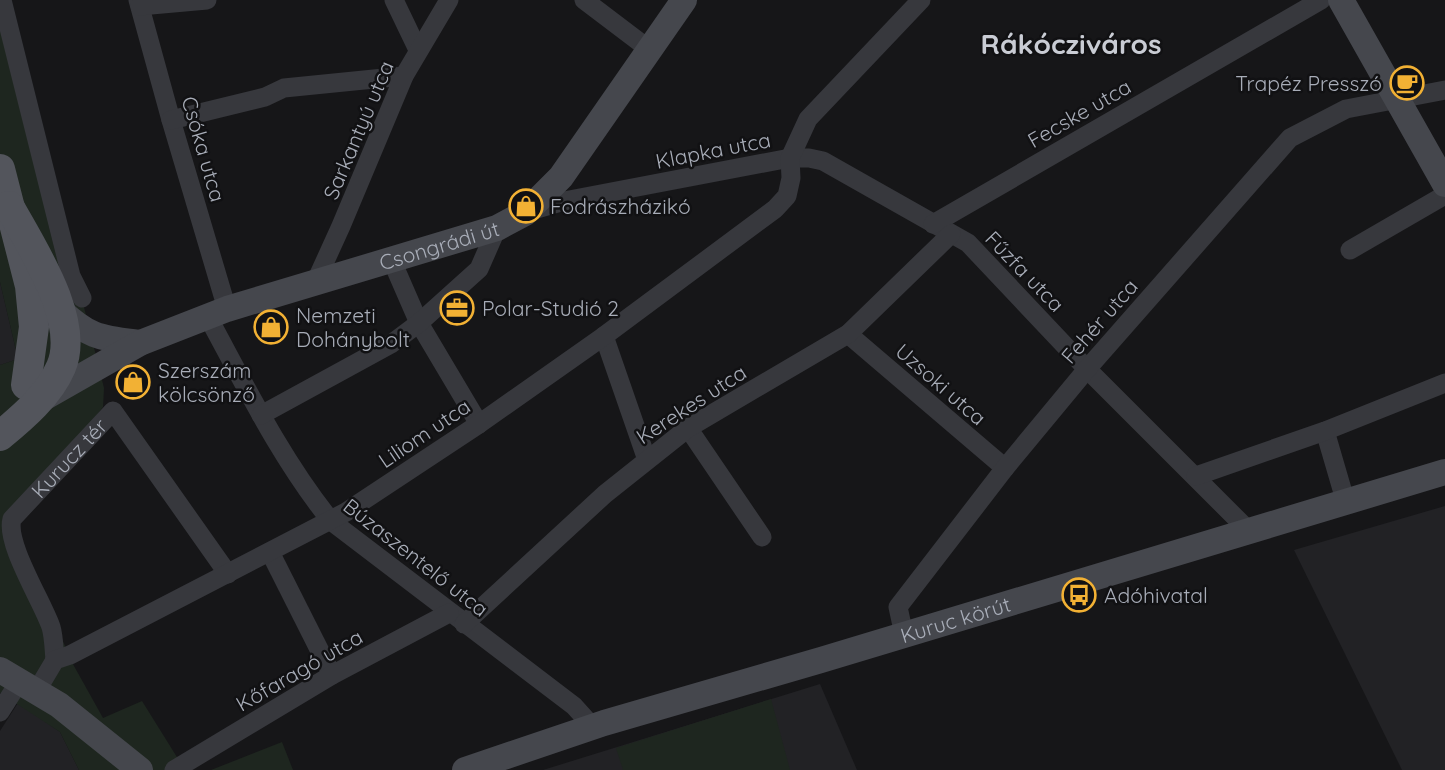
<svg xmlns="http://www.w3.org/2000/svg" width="1445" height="770" font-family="Quicksand,sans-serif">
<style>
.built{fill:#222225}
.green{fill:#1e261f}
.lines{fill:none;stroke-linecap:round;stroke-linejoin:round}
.street{stroke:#37383d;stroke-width:19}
.secondary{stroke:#45474d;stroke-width:26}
.primary{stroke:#53555c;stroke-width:30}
.labels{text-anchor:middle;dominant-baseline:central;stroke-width:5;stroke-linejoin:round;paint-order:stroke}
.poi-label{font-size:21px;fill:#a8adb8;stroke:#111113;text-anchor:start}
.street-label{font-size:21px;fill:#a8adb8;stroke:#111113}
.district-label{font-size:28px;font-weight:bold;fill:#c9ccd4;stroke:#111113}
</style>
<rect width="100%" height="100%" fill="#161618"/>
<g class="built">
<polygon points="0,282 18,359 0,365"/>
<polygon points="1445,506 1445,770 1402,770 1294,550"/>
<polygon points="820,684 857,770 543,770"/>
<polygon points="18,703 60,732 79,770 0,770 0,731"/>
</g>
<g class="green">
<polygon points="0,0 8,0 104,388 103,407 12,527 74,666 103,718 142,701 185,770 79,770 60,732 0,693 0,365 18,359 0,282"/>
<polygon points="771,699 790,770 623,770 616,748"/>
<polygon points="282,742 293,770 211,770"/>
</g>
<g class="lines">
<g class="street">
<polyline points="2,0 71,276 82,298"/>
<polyline points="138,0 171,120 227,309"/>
<polyline points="394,0 418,50"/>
<polyline points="584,0 650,50"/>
<polyline points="140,6 207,0"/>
<polyline points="171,120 265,97 284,88 404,76"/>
<polyline points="526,212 564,201 790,158 809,158 823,161 968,243 1087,369 1250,532"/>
<polyline points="933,224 1321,0"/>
<polyline points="1350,250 1445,195"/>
<polyline points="392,261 419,323 479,424"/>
<polyline points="316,281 341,226 404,76 449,0"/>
<path d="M208 317C246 387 281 459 331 521L574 706 592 726"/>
<polyline points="848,334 1005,468"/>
<polyline points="604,336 647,460"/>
<polyline points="261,415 391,344 419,323 479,269 497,228"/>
<polyline points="688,428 762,537"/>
<polyline points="1325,431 1346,503"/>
<polyline points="1196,476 1325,431 1445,383"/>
<polyline points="270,552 332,675"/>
<polyline points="464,624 605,494 688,428 848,334 951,234"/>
<polyline points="904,635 898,607 1005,468 1087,369 1290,138 1346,109 1445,90"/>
<path id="s1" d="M55 660C54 650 54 637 51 627 42 601 5 543 12 519L113 411 228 574"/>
<polyline points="36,692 55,660 70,655 346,512 479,424 604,336 775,209 787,196 791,178 790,158 808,119 921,0"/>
<polyline points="0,712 19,682"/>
<polyline points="174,770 332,675 449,613"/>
</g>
<g class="secondary">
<polyline points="1341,0 1445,184"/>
<path d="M59 309C89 338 101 338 140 343"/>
<path id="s2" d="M40 400 140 343 227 309 497 228 525 213 561 177 684 0"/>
<polyline points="0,670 59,705 140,770"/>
<path id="s3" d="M465 770 604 723 821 660 1445 472"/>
</g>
<g class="primary">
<polyline points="0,169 30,286 34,327 26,385"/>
<path d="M0 436C23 417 49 395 61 367 81 321 31 246 9 206"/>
</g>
</g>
<defs>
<symbol id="cafe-ring" viewBox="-11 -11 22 22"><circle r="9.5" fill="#111113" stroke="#f2b134" stroke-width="1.5"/><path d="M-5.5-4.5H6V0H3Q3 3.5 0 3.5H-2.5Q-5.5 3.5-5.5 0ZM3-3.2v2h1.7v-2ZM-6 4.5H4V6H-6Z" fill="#f2b134"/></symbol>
<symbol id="shop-ring" viewBox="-11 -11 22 22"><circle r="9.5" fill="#111113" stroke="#f2b134" stroke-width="1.5"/><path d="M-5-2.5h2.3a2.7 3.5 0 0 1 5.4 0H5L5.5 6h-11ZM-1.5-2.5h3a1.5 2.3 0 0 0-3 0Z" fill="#f2b134"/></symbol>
<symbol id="office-ring" viewBox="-11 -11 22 22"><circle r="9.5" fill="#111113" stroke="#f2b134" stroke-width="1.5"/><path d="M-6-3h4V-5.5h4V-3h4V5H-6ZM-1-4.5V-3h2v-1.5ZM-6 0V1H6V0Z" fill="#f2b134"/></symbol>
<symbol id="bus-ring" viewBox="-11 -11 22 22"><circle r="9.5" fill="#111113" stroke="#f2b134" stroke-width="1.5"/><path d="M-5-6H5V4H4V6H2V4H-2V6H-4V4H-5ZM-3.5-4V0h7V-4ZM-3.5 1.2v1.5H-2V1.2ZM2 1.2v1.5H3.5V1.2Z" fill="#f2b134"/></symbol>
</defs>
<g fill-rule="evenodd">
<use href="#cafe-ring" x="1388" y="64" width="38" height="38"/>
<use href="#shop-ring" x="507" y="187" width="38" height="38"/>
<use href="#office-ring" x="438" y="289" width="38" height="38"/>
<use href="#shop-ring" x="252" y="308" width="38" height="38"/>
<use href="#shop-ring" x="114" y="363" width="38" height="38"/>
<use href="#bus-ring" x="1060" y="576" width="38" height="38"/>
</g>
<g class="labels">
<g class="poi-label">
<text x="1382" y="83" text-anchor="end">Trapéz Presszó</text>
<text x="550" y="206">Fodrászházikó</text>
<text x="482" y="308">Polar-Studió 2</text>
<text x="296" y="315">Nemzeti<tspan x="296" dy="24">Dohánybolt</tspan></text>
<text x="158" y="370">Szerszám<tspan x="158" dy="24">kölcsönző</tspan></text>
<text x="1104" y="595">Adóhivatal</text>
</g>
<g class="street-label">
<text transform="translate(1079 113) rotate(-30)">Fecske utca</text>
<text transform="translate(358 130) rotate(-67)">Sarkantyú utca</text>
<text transform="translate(204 149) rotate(74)">Csóka utca</text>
<text transform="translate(713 150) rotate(-11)">Klapka utca</text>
<text stroke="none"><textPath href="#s2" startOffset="430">Csongrádi út</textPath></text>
<text transform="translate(1025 271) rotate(46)">Fűzfa utca</text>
<text transform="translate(1099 321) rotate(-49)">Fehér utca</text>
<text transform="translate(941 384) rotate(41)">Uzsoki utca</text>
<text transform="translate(691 404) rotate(-33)">Kerekes utca</text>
<text transform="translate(424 433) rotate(-34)">Liliom utca</text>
<text stroke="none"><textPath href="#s1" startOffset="233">Kurucz tér</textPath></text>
<text transform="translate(416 557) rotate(38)">Búzaszentelő utca</text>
<text stroke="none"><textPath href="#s3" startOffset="513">Kuruc körút</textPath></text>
<text transform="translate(299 670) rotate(-30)">Kőfaragó utca</text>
</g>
<g class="district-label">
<text x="1071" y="43">Rákócziváros</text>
</g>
</g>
</svg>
